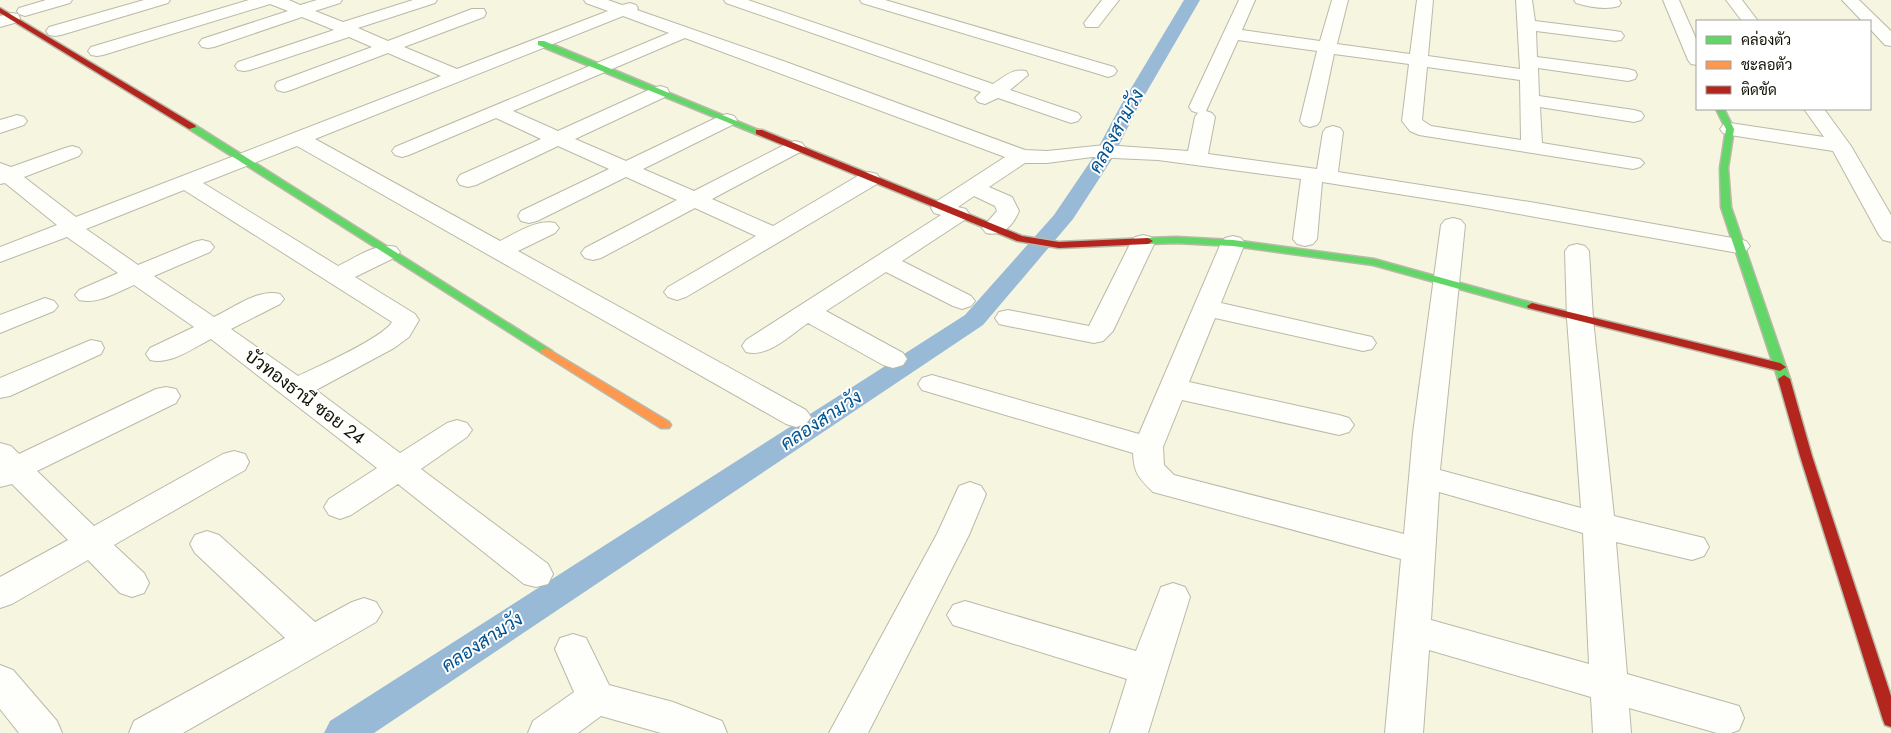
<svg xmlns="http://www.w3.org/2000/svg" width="1891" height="733" font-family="Jost,Sarabun,sans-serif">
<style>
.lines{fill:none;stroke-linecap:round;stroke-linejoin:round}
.canal{fill:#98bad7;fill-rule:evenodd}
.street-casing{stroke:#bab9a9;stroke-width:2}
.fast-casing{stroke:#bab9a9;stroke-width:3}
.slow-casing{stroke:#bab9a9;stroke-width:3}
.jam-casing{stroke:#bab9a9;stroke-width:3}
.street{fill:#fefefa;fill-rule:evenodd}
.fast{fill:#63d668;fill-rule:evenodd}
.slow{fill:#ff974d;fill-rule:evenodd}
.jam{fill:#b3261e;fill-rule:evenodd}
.labels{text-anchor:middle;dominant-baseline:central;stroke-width:4;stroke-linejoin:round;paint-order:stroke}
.street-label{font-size:18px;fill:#111105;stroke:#fff}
.water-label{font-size:19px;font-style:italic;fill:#025491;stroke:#fff}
</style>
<rect width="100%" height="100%" fill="#f6f5e0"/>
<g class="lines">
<polygon class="canal" points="1184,0 1200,0 1139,105 1112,159 1073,219 983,325 374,733 324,733 330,721 965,315 1054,215 1092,159 1121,105"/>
<defs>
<g id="street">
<polygon points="46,0 72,0 70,3 25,16 19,14 17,11 19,8"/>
<polygon points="144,0 170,0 168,3 61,35 55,36 49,35 46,31 49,27"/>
<path d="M249 0H289L300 5 317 0H342L340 3 315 11 343 22 413 0H437L435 3 358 28 388 41 472 9H484L486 13 484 17 404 47 457 69 608 11 586 3 584 0H608L622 5 630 3 636 5 638 8 637 10 786 62 1025 150 1047 151 1105 145 1188 151 1195 117 1198 113 1192 111 1189 107 1239 0H1255L1242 30 1320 41 1332 0H1348L1337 44 1410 54 1417 0H1433L1428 56 1520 69 1516 0H1532L1535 21 1615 31 1621 32 1624 36 1621 40 1615 41 1536 31 1537 57 1628 69 1635 71 1637 75 1635 79 1628 81 1538 68 1539 96 1634 110 1641 112 1644 116 1641 120 1634 122 1540 107 1542 143 1640 159 1644 163 1640 167 1633 169 1419 135 1410 131 1402 121 1409 64 1334 54 1320 121 1317 125 1310 127 1303 125 1300 121 1317 51 1238 40 1206 111 1212 113 1215 117 1208 154 1317 169 1323 132 1326 128 1333 126 1340 128 1343 132 1338 172 1536 203 1738 239 1746 241 1750 246 1746 251 1738 253 1468 205 1322 182 1317 239 1313 244 1305 246 1297 244 1293 239 1301 179 1158 160 1092 157 1047 163H1025L989 187 1012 197 1019 211C1013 226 1002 237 986 233L982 228 997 211 995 206 974 196 958 207 966 209 969 214 966 219 902 261 971 296 975 301 971 306 962 309 953 306 886 272 826 311 903 353 907 359 903 365 893 368 883 365 808 323C790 335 768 358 746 352L742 346 746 340 941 215 934 213 931 208 934 203 1005 157 685 38 513 111 558 131 653 88 660 86 667 88 669 92 667 96 575 139 626 161 720 116 727 114 734 116 737 120 734 124 643 169 694 191 788 143 795 141 802 143 805 147 802 151 712 199 773 226 861 174 869 172 877 174 880 179 877 184 686 297 677 300 668 297 664 292 668 287 756 236 695 208 601 258 593 260 585 258 581 253 585 248 677 200 626 177 537 221 529 223 521 221 518 216 521 211 609 169 558 146 476 185 468 187 460 185 457 180 460 175 541 139 496 118 409 155 402 157 395 155 392 151 395 147 669 33 623 16 315 139 500 241C516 233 537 219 555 223L559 228 555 233 518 251 806 410 811 417 806 424 796 427 786 424 297 146 203 183 338 266C355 258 377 242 396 247L400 252 396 257 355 277 415 314 419 320 409 337 394 348 316 390 400 453 447 423 457 420 467 423 472 430 467 437 421 469 548 564 553 574 548 584 536 587 524 584 398 484 351 515 340 519 329 515 324 507 329 499 377 468 211 339C193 348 171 365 150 360L146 354 150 348 194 327 134 285C117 292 97 305 79 300L75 295 79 290 118 273 67 237 0 262V247L57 225 5 183 0 184V163L11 167 65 148 72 146 79 148 82 152 79 156 24 177 76 217 441 76 388 53 291 90 284 92 277 90 275 86 277 82 372 47 349 37 250 70 244 71 238 70 235 66 238 62 334 30 302 17 214 47 208 48 202 47 199 43 202 39 288 11 270 4 103 55 97 56 91 55 88 51 91 47ZM1427 67 1520 80 1521 140 1431 126 1422 120ZM184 190 392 322C383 338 317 367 298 376L231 329 280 304 284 299 280 294C259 288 233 308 214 317L154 276 210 252 214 247 210 242 202 240 194 242 138 265 86 229Z"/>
<path d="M724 0H748L993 84C1004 77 1013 68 1026 71L1028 75 1010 90 1078 113 1081 117 1078 121 1071 123 998 98 985 104 978 102 975 98 981 92 726 3Z"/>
<polygon points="860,0 885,0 1114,67 1117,71 1114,75 1108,77 1102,75 862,3"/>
<polygon points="1102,0 1119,0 1098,27 1086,27 1084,23"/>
<path d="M1574 0H1619L1621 3 1619 6C1606 10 1589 7 1576 3Z"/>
<polygon points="1663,0 1679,0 1697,41 1697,65 1691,64 1688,60"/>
<polygon points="1726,0 1742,0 1758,21 1742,21"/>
<polygon points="1842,0 1859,0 1891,31 1891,46 1885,45 1870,29 1870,21 1862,21"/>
<polygon points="12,13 18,14 20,18 18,22 0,27 0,16"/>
<polygon points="1804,109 1824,109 1851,146 1891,215 1891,242 1883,240 1879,235 1833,151 1730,135 1723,133 1720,129 1723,125 1730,123 1824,137"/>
<polygon points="17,115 24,117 27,121 24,125 0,133 0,120"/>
<path d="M1453 218 1461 220 1465 225 1440 470 1581 508 1567 319 1565 251 1569 246 1577 244 1585 246 1589 251 1593 319 1614 516 1704 538 1709 547 1704 556 1692 560 1616 542 1627 674 1739 706 1744 718 1739 730 1731 733H1717L1629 708 1631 733H1593L1591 697 1429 650 1423 733H1385L1401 559 1153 492C1139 478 1134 474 1133 453L922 390 918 384 922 378 932 375 1139 434 1221 243 1225 238 1233 236 1241 238 1245 243 1221 303 1363 335 1372 337 1376 343 1372 349 1363 351 1215 318 1189 382 1339 415 1349 418 1354 425 1349 432 1339 435 1182 400 1163 447 1164 465 1174 475 1404 534 1413 433 1441 225 1445 220ZM1439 492 1583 533 1589 664 1431 620Z"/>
<polygon points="1143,235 1151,237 1155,242 1113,331 1103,341 1094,343 1008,326 999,324 995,318 999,312 1008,310 1089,326 1131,242 1135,237"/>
<polygon points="45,298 54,301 58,306 54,311 0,333 0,315"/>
<polygon points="91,340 101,342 104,348 101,354 10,396 0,398 0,378"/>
<polygon points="166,387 176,389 180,396 176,403 37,471 94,526 223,454 234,451 245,454 249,462 245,470 114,545 144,573 149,583 144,593 132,597 120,593 88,560 12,604 0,608 0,577 68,540 12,484 0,487 0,443 11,446 19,454 156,389"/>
<polygon points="970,482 981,486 986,494 969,535 868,733 829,733 937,534 959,486"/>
<polygon points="207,531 219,535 315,622 352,602 364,598 376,602 382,612 376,622 183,733 129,733 134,721 285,638 195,553 190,544 195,535"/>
<polygon points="1173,583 1185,587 1190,597 1148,733 1110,733 1127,679 953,625 947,615 953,605 965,601 1136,651 1161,587"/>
<polygon points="573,634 586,638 609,685 673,702 722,721 727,733 661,733 601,716 578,733 528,733 533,721 574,692 555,649 560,638"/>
<polygon points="0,665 13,670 57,721 62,733 19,733 0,709"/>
</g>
<g id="fast">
<polygon points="538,41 544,41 763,132 762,134 756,134 538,45"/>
<polygon points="1716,109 1724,109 1734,129 1728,168 1731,207 1790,379 1784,383 1778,379 1721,207 1720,168 1726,129"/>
<polygon points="189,125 195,125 552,351 550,353 542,353 189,129"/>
<polygon points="1176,237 1233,240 1374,259 1536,304 1537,306 1536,308 1528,308 1373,265 1233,246 1176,243 1148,244 1143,241 1148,238"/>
</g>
<polygon id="slow" points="546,348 669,422 671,425 669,428 661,428 542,353 540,351"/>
<g id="jam">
<polygon points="0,8 195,125 196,127 189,129 0,13"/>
<polygon points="756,130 762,130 1022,236 1059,242 1148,238 1153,241 1148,244 1059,248 1017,241 756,134"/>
<polygon points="1532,303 1780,363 1786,367 1780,371 1528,308 1527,306"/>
<polygon points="1784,375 1790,379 1812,456 1891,696 1891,727 1885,725 1883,720 1800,456 1778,379"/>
</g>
</defs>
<use href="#street" class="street-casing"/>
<use href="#fast" class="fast-casing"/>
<use href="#slow" class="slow-casing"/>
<use href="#jam" class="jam-casing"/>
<use href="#street" class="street"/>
<use href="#fast" class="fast"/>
<use href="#slow" class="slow"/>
<use href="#jam" class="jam"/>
</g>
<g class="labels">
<g class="street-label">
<text transform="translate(305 397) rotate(37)">บัวทองธานี ซอย 24</text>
</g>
<g class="water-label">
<text transform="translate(1116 131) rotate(-61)">คลองสามวัง</text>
<text transform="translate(821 420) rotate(-33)">คลองสามวัง</text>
<text transform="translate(482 642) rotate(-33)">คลองสามวัง</text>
</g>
</g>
<rect x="1696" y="20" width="175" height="90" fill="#ffffff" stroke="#a0a09b"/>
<rect x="1706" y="36" width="25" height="8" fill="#63d668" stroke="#a0a09b"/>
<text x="1741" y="45" font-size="15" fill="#111105">คล่องตัว</text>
<rect x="1706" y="61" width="25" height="8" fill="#ff974d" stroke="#a0a09b"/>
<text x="1741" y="70" font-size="15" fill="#111105">ชะลอตัว</text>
<rect x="1706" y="86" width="25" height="8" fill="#b3261e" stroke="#a0a09b"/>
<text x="1741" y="95" font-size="15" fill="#111105">ติดขัด</text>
</svg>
